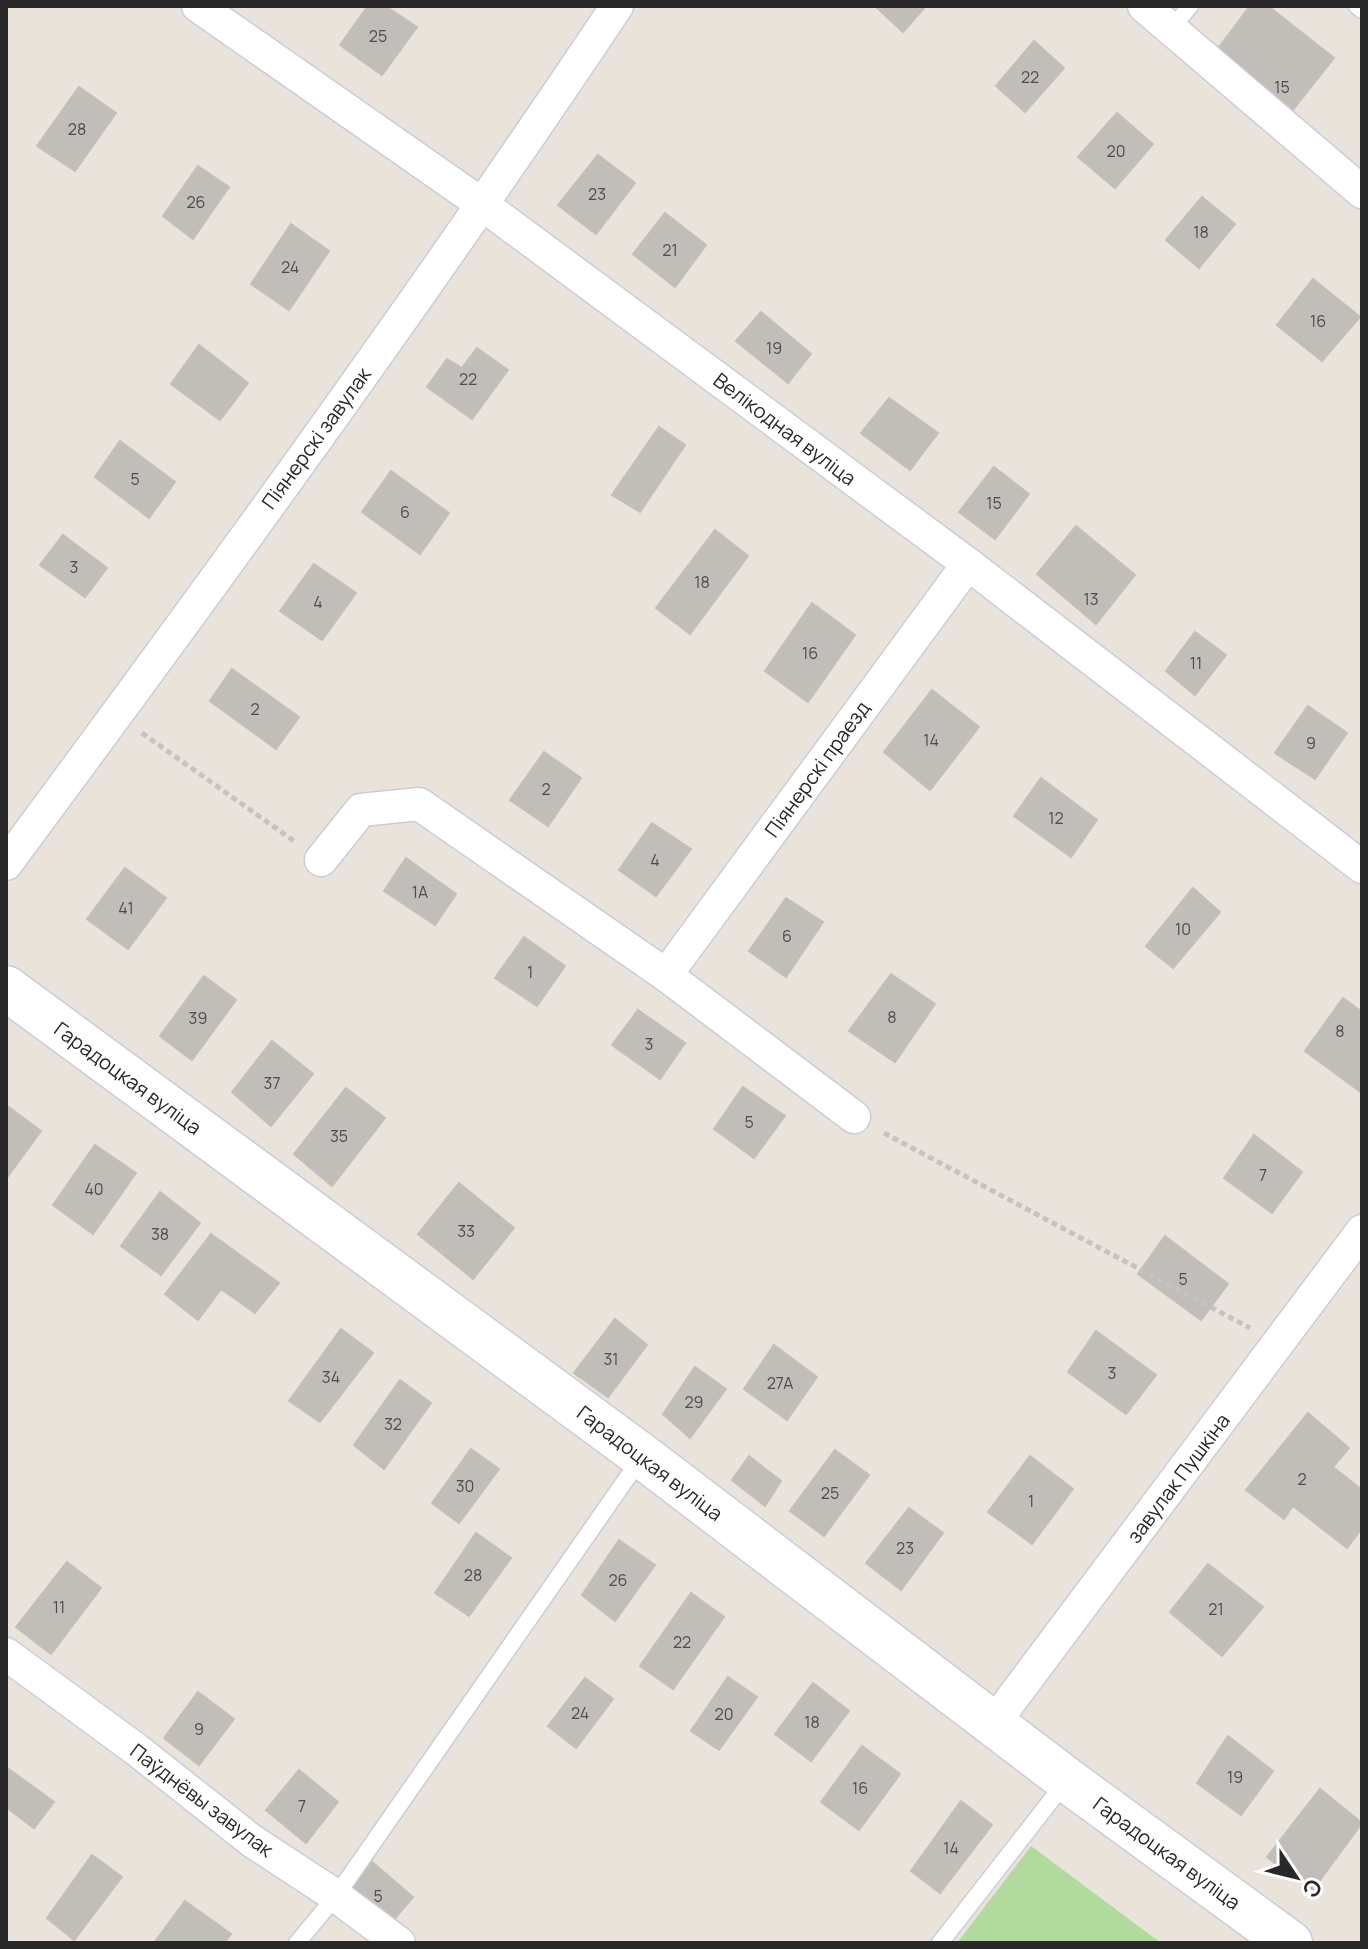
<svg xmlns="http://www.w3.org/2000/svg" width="1368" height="1949" font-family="Manrope,sans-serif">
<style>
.green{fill:#b2d99e}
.building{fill:#c1bdb8;stroke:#c4bfb6;stroke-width:2}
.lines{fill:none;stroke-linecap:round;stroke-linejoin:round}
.lane-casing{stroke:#cacdd8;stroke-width:19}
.street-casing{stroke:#cacdd8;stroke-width:35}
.secondary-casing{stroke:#cacdd8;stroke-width:47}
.path{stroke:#c3c3c3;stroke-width:5;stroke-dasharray:6 4;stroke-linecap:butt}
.lane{stroke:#fff;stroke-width:16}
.street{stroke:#fff;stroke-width:32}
.secondary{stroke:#fff;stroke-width:44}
.labels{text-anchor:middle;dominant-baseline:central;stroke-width:6;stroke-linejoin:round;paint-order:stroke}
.number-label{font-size:16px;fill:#4e4d4c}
.street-label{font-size:20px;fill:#282828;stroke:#fff}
</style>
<rect width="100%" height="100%" fill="#e9e3dc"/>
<polygon class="green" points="1031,1846 1161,1943 957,1943"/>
<g class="building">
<polygon points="368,6 385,6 417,27 382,75 340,45"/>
<polygon points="875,6 926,6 903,32"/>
<polygon points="1250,6 1268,6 1334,58 1288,116 1213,55"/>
<polygon points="1034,41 1064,68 1025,112 996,86"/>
<polygon points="79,87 116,113 75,171 37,146"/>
<polygon points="1117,113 1153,144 1115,188 1078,157"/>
<polygon points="598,155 635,183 596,234 558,205"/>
<polygon points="198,166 229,187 193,239 163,216"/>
<polygon points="1202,197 1235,224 1199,268 1166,240"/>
<polygon points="665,213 706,245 675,287 633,254"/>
<polygon points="291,224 329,251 289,310 251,284"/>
<polygon points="1313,279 1360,317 1322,361 1277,325"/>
<polygon points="761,312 811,354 788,383 736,341"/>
<polygon points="199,345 248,383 220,420 171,384"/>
<polygon points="477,348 508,370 472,419 427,387 447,359 462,368"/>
<polygon points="889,398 938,433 910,470 861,433"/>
<polygon points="659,427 685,445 640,512 612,495"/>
<polygon points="120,441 175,482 149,518 95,477"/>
<polygon points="994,467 1029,494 995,539 959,512"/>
<polygon points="391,471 449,513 420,554 362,512"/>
<polygon points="1076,526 1135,575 1096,624 1037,574"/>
<polygon points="715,530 748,556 690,634 656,608"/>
<polygon points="63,535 107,568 85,597 40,565"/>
<polygon points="314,564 356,593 322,640 280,611"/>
<polygon points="812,603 855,635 808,702 765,671"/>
<polygon points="1195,632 1226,655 1195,695 1166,671"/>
<polygon points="232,669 299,717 276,749 210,701"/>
<polygon points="932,690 979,727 930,790 884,752"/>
<polygon points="1308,706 1347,733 1315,779 1275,753"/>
<polygon points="544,752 581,778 548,826 510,800"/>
<polygon points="1041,778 1097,820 1071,857 1014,816"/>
<polygon points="652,823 691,849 656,896 619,870"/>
<polygon points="406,858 456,894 435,925 384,891"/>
<polygon points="125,868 166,898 128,949 87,919"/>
<polygon points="1193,888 1220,912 1173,968 1146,946"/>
<polygon points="786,898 823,922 786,977 749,951"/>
<polygon points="524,937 565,966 537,1006 495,978"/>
<polygon points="891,974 935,1004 895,1062 849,1031"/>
<polygon points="204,976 236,1000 192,1060 160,1036"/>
<polygon points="1343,998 1362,1012 1362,1093 1305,1051"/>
<polygon points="638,1010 685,1043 660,1079 612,1045"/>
<polygon points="272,1041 313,1074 271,1126 232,1092"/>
<polygon points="743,1087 785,1116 754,1158 714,1129"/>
<polygon points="346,1088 385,1118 332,1186 294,1154"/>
<polygon points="6,1105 41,1131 6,1179"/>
<polygon points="1254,1135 1302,1172 1272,1213 1224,1178"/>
<polygon points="95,1145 136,1173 93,1234 53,1205"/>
<polygon points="459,1183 514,1228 473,1279 418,1234"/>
<polygon points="160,1192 200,1223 161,1275 121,1246"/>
<polygon points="211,1234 279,1283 255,1313 221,1289 198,1320 165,1294"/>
<polygon points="1165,1236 1228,1284 1201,1320 1138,1274"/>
<polygon points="615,1319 647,1345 608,1397 574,1373"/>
<polygon points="341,1329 373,1353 320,1422 289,1401"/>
<polygon points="1096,1331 1156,1375 1126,1414 1068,1372"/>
<polygon points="774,1345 817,1377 787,1420 744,1389"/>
<polygon points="695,1367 726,1389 690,1438 663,1414"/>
<polygon points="400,1380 431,1403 384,1469 354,1445"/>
<polygon points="1308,1413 1349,1448 1333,1467 1362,1490 1362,1528 1347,1548 1293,1506 1284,1519 1246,1490"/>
<polygon points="471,1449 499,1469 459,1523 432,1503"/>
<polygon points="835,1450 869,1475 824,1536 790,1511"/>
<polygon points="749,1456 781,1481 765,1506 732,1480"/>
<polygon points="1030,1456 1073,1489 1032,1544 988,1512"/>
<polygon points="909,1508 943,1533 901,1590 866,1563"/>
<polygon points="476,1533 511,1558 469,1616 435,1593"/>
<polygon points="619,1540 655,1565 615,1621 582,1595"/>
<polygon points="67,1562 101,1588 51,1654 16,1627"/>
<polygon points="1208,1564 1263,1607 1222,1656 1170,1612"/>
<polygon points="691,1593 724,1617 673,1689 640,1666"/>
<polygon points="728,1677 757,1697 719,1750 691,1731"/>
<polygon points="585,1678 613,1699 576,1748 548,1726"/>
<polygon points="813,1683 849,1711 811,1761 775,1734"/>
<polygon points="198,1692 234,1719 199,1765 164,1738"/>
<polygon points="1228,1736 1273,1771 1241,1815 1197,1783"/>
<polygon points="862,1746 900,1774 859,1830 821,1802"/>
<polygon points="6,1767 54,1802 34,1828 6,1807"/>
<polygon points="299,1770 338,1802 306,1843 266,1810"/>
<polygon points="1320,1789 1362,1823 1312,1891 1267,1857"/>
<polygon points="961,1801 992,1825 940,1893 911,1871"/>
<polygon points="92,1855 122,1877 74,1940 47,1918"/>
<polygon points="371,1861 413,1897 385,1930 343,1895"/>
<polygon points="185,1901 231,1934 224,1943 154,1943"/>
</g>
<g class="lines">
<defs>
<g id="lane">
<polyline points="1357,6 1362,10"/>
<polyline points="1171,29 1190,6"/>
<polyline points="297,1943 336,1896 641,1458"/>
<polyline points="940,1943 1067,1780"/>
</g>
<g id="street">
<polyline points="198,6 483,205 968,564 1362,867"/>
<polyline points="1144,6 1362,192"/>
<polyline points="321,860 361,810 419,804 666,975 854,1117"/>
<path d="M6 864C215 582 422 298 617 6"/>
<polyline points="666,975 968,564"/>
<polyline points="6,1654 137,1750 252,1841 336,1896 399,1943"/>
<polyline points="993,1724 1362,1231"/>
</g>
<polyline id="secondary" points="6,988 642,1456 1067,1780 1290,1943"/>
</defs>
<use href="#lane" class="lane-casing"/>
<use href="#street" class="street-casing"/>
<use href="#secondary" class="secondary-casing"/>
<g class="path">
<polyline points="142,733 294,841"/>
<polyline points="884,1133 1250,1328"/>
</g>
<use href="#lane" class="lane"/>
<use href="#street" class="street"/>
<use href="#secondary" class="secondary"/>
</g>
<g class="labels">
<g class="number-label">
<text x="378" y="36">25</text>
<text x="1030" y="77">22</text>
<text x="1282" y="87">15</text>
<text x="77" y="129">28</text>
<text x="1116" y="151">20</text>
<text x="597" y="194">23</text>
<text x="196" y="202">26</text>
<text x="1201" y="232">18</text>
<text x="670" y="250">21</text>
<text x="290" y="267">24</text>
<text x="1318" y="321">16</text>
<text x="774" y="348">19</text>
<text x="468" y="379">22</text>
<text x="135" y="479">5</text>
<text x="994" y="503">15</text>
<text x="405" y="512">6</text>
<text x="74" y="567">3</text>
<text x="702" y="582">18</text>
<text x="1091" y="599">13</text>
<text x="318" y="602">4</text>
<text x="810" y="653">16</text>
<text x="1196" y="663">11</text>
<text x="255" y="709">2</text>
<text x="931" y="740">14</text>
<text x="1311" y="743">9</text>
<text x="546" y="789">2</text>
<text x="1056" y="818">12</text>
<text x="655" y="860">4</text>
<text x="420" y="892">1А</text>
<text x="126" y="908">41</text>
<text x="1183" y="929">10</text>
<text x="787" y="936">6</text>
<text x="530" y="972">1</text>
<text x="892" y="1017">8</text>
<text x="198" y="1018">39</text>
<text x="1340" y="1031">8</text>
<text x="649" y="1044">3</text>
<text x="272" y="1083">37</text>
<text x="749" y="1122">5</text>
<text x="339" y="1136">35</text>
<text x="1263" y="1175">7</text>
<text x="94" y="1189">40</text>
<text x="466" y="1231">33</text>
<text x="160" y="1234">38</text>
<text x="1183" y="1279">5</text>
<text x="611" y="1359">31</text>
<text x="1112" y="1373">3</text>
<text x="331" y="1377">34</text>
<text x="780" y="1383">27А</text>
<text x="694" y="1402">29</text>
<text x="393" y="1424">32</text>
<text x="1302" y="1479">2</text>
<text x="465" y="1486">30</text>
<text x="830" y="1493">25</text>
<text x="1031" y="1501">1</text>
<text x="905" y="1548">23</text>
<text x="473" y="1575">28</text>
<text x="618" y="1580">26</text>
<text x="59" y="1607">11</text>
<text x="1216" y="1609">21</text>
<text x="682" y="1642">22</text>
<text x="580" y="1713">24</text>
<text x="724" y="1714">20</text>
<text x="812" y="1722">18</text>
<text x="199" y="1729">9</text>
<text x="1235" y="1777">19</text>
<text x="860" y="1788">16</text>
<text x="302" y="1806">7</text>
<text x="951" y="1848">14</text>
<text x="378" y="1896">5</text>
</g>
<g class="street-label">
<text transform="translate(785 429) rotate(37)">Велікодная вуліца</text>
<text transform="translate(316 438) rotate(-54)">Піянерскі завулак</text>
<text transform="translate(817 769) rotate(-54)">Піянерскі праезд</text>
<text transform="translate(128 1078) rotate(36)">Гарадоцкая вуліца</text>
<text transform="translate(650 1463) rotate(37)">Гарадоцкая вуліца</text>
<text transform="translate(1178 1478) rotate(-53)">завулак Пушкіна</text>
<text transform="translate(202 1800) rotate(37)">Паўднёвы завулак</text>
<text transform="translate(1167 1853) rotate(36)">Гарадоцкая вуліца</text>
</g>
</g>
<rect width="1368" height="1949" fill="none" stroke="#282828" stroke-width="16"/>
<g transform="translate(1296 1877) rotate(125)" stroke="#ffffff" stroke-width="6" paint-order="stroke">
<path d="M0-6L14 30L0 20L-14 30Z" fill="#282828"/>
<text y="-12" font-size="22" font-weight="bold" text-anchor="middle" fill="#282828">С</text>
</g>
</svg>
